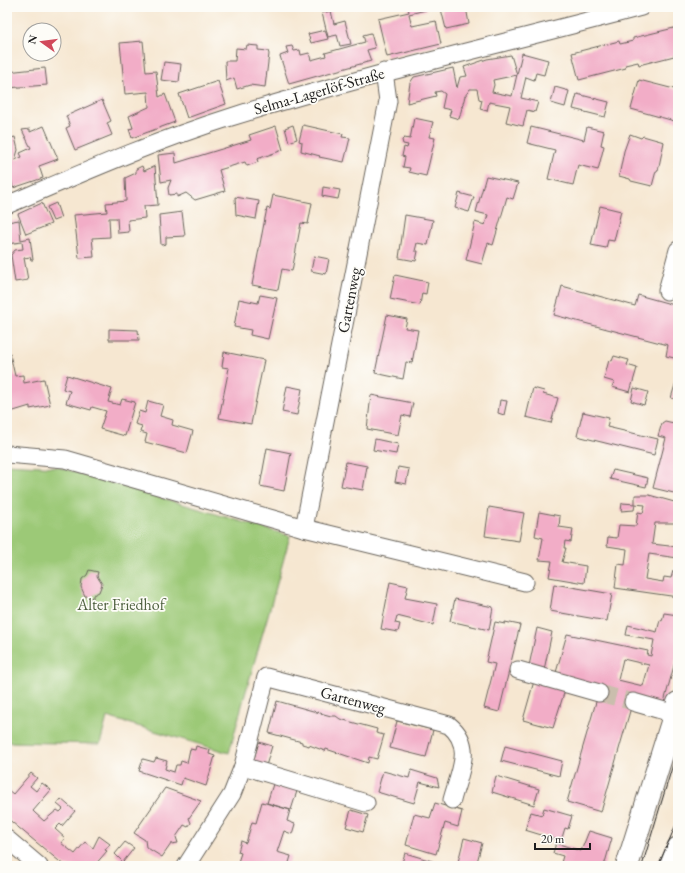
<svg xmlns="http://www.w3.org/2000/svg" width="685" height="873" font-family="'EB Garamond',serif">
<style>
.green{fill:#9cc977;stroke:#5c724a}
.building{fill:#f2adc7;fill-rule:evenodd}
.lines{fill:none;stroke-linecap:round;stroke-linejoin:round}
.minor-tunnel{stroke:#cabead;stroke-width:17;stroke-dasharray:17 8;stroke-linecap:butt}
.minor-casing{stroke:#68635b;stroke-width:19}
.major-casing{stroke:#68635b;stroke-width:24}
.minor{stroke:#fff;stroke-width:17}
.major{stroke:#fff;stroke-width:22}
.tram{stroke:#1c1c1c;stroke-width:1}
.labels{text-anchor:middle;dominant-baseline:central;stroke-width:3.5;stroke-linejoin:round;paint-order:stroke}
.street-label{font-size:16px;fill:#1c1c1c;stroke:#fdfcf7}
.park-label{font-size:16px;fill:#4f6140;stroke:#fdfcf7}
</style>
<rect width="100%" height="100%" fill="#fdfcf7"/>
<filter id="ink" filterUnits="userSpaceOnUse"><feTurbulence type="fractalNoise" baseFrequency=".025" numOctaves="2"/><feDisplacementMap in="SourceGraphic" scale="8" xChannelSelector="R" yChannelSelector="G"/><feConvolveMatrix kernelMatrix="1 2 1 2 8 2 1 2 1" color-interpolation-filters="sRGB"/></filter>
<filter id="wash" filterUnits="userSpaceOnUse"><feTurbulence type="fractalNoise" baseFrequency=".012" numOctaves="4" result="noise"/><feDisplacementMap in="SourceGraphic" scale="16" xChannelSelector="R" yChannelSelector="G"/><feGaussianBlur stdDeviation="0.9" result="paint"/><feColorMatrix in="noise" values="0 0 0 0 0 0 0 0 0 0 0 0 0 0 0 0 0 1.4 0 .05"/><feComposite in="paint" operator="in"/></filter>
<g filter="url(#wash)">
<rect width="100%" height="100%" fill="#f6e7d1"/>
<path class="green" d="M7 464 58 467 290 536C271 609 248 680 229 753L107 717 100 744 7 742Z"/>
<g id="blocks">
<g class="building">
<polygon points="408,7 425,7 426,10 409,14 412,26 436,21 441,44 387,57 378,19 409,12"/>
<polygon points="449,7 466,7 469,24 446,29 441,9"/>
<polygon points="331,11 334,24 345,21 351,44 340,46 337,35 328,37 322,13"/>
<polygon points="678,27 678,55 639,65 638,62 625,65 626,68 579,80 572,53 619,41 620,44 633,41 633,38"/>
<polygon points="325,30 328,39 311,43 308,34"/>
<polygon points="371,33 375,48 367,50 371,61 289,84 280,56 288,53 286,47 292,46 294,51 300,50 301,55 309,53 311,60 326,56 325,53 365,42 363,35"/>
<polygon points="143,41 146,72 156,71 159,97 165,94 175,122 132,138 129,129 133,128 129,116 149,107 148,92 125,94 120,43"/>
<polygon points="247,45 258,46 258,50 268,51 269,54 265,87 250,85 237,89 234,78 226,81 225,61 235,61 236,48 246,49"/>
<polygon points="522,53 548,60 544,75 536,73 534,80 526,77 521,98 538,102 535,112 527,110 523,126 506,122 510,106 489,102 487,111 480,109 482,100 479,99 477,89 470,89 465,96 459,119 449,116 451,110 442,108 445,94 441,91 435,92 436,96 407,103 410,83 414,77 453,68 457,88 460,77 467,76 464,67 487,59 511,55 517,75 493,80 494,85 492,92 512,96"/>
<polygon points="164,62 181,64 179,82 161,80"/>
<polygon points="45,68 47,85 7,88 7,72"/>
<polygon points="639,80 678,90 678,122 631,109"/>
<polygon points="218,81 226,104 187,118 179,94"/>
<polygon points="555,87 569,91 565,107 551,103"/>
<polygon points="577,94 609,102 605,117 573,109"/>
<polygon points="102,100 111,121 107,123 112,135 75,150 66,128 70,126 66,116"/>
<polygon points="414,118 433,122 429,137 435,138 426,176 409,172 410,168 403,167 405,157 402,156 404,147 407,148 408,145 403,144 402,140 404,138 410,139"/>
<polygon points="293,125 297,139 289,142 285,128"/>
<polygon points="303,125 343,134 342,137 350,138 344,162 319,157 320,156 301,151 302,142 299,141"/>
<polygon points="44,126 58,159 39,166 43,178 13,188 7,160 7,139 15,137 18,150 15,160 22,157 20,153 31,148 22,130 30,129 30,132"/>
<polygon points="276,126 283,150 257,159 258,162 247,166 245,162 219,170 225,191 195,200 186,193 177,197 177,194 169,195 168,188 171,180 161,182 158,155 175,153 176,163 251,140 249,135"/>
<polygon points="531,127 584,140 587,127 604,131 601,145 604,146 598,170 578,165 573,185 548,179 555,150 527,143"/>
<polygon points="630,134 641,138 643,136 664,142 658,171 656,171 652,186 631,181 630,179 619,176 624,151"/>
<polygon points="142,166 144,171 155,166 158,205 144,206 145,218 128,220 129,232 118,233 117,218 109,218 110,237 92,238 94,257 79,258 74,215 107,212 106,203 126,201 125,178 136,173 136,169"/>
<polygon points="486,176 518,183 513,199 507,197 493,245 488,243 482,264 466,260 475,222 485,225 488,215 476,212"/>
<polygon points="7,179 10,190 7,190"/>
<polygon points="323,187 340,190 338,199 322,196"/>
<polygon points="459,193 474,197 469,212 455,208"/>
<polygon points="273,195 312,203 308,224 301,223 292,271 282,269 278,290 252,285 267,208 270,209"/>
<polygon points="235,197 259,201 256,219 236,215"/>
<polygon points="42,203 51,224 26,234 18,214"/>
<polygon points="56,203 61,218 53,221 47,207"/>
<polygon points="600,206 621,211 614,241 608,240 606,248 591,245"/>
<polygon points="182,212 185,236 166,237 166,244 161,245 159,215"/>
<polygon points="405,215 433,220 428,245 417,243 415,251 418,251 416,261 399,258"/>
<polygon points="19,220 21,240 30,238 33,260 31,260 30,257 24,258 28,280 15,282 11,255 15,250 23,249 22,242 7,244 7,222"/>
<polygon points="314,256 329,259 326,274 311,271"/>
<polygon points="395,275 428,282 426,294 422,293 420,305 390,299"/>
<polygon points="562,286 635,306 638,295 678,306 678,359 666,356 668,345 554,315"/>
<polygon points="260,295 277,298 268,339 250,335 251,330 234,327 239,299 258,303"/>
<polygon points="387,315 407,319 405,328 418,330 412,363 406,362 403,379 375,373"/>
<polygon points="109,329 138,330 139,340 109,340"/>
<polygon points="7,341 15,376 23,375 24,383 44,379 50,405 30,409 30,406 7,413"/>
<polygon points="224,352 264,360 251,424 219,418 229,368 222,367"/>
<polygon points="614,356 629,360 627,365 637,368 630,392 612,387 614,382 604,379 609,360 612,361"/>
<polygon points="67,375 112,389 108,402 120,405 122,399 135,402 125,436 100,429 106,411 92,407 91,410 66,403 70,391 63,389"/>
<polygon points="678,375 678,400 671,398"/>
<polygon points="287,386 302,389 297,415 282,412"/>
<polygon points="533,388 544,391 543,394 558,398 551,423 526,417"/>
<polygon points="634,388 648,392 644,405 631,401"/>
<polygon points="371,395 413,403 410,417 402,415 398,435 367,429"/>
<polygon points="500,400 507,401 504,415 498,413"/>
<polygon points="148,401 163,405 160,416 173,420 172,425 193,431 187,453 145,442 147,434 140,432 142,426 135,424 139,411 145,413"/>
<polygon points="583,412 609,418 607,427 658,439 654,455 577,436"/>
<polygon points="665,421 678,424 678,494 653,488 666,438 658,436 662,423"/>
<polygon points="375,439 398,444 396,454 373,450"/>
<polygon points="267,448 291,453 284,491 260,486"/>
<polygon points="346,462 367,466 363,490 341,486"/>
<polygon points="398,467 409,469 406,484 395,482"/>
<polygon points="613,470 648,478 646,487 610,479"/>
<polygon points="635,495 649,495 678,503 678,523 655,523 652,544 678,547 678,558 649,554 645,579 663,582 664,577 671,578 673,571 678,571 678,597 615,588 618,564 625,565 627,549 607,546 608,537 617,538 619,525 636,526 638,512 643,513 645,505 635,504 634,510 621,511 622,503 635,504"/>
<polygon points="489,507 524,513 519,541 485,536"/>
<polygon points="539,512 560,516 559,527 573,529 571,542 565,541 564,548 566,548 562,562 586,566 584,583 549,577 552,561 539,560 543,538 535,536"/>
<polygon points="89,570 98,572 97,576 102,584 99,592 93,595 93,598 85,596 81,587 82,579 87,575"/>
<polygon points="390,582 408,586 405,598 437,604 433,625 397,616 395,623 400,624 398,632 381,629"/>
<polygon points="554,584 612,594 607,621 550,611"/>
<polygon points="455,599 493,607 489,630 450,621"/>
<path d="M664 613 678 615V651L663 706 634 697 601 812 567 802 600 688 555 676 567 634 648 651 647 655 651 656 654 640 626 635 628 625 657 632 660 620 662 621ZM623 659 649 665 643 686 618 680Z"/>
<polygon points="495,622 505,624 505,622 520,625 499,712 484,708 495,664 486,662"/>
<polygon points="537,628 552,632 544,670 529,666"/>
<polygon points="534,681 565,690 553,728 523,720"/>
<polygon points="277,701 331,716 336,716 340,719 377,729 376,733 384,735 377,759 369,757 368,763 326,749 325,751 309,745 309,746 302,744 302,742 269,733"/>
<polygon points="397,721 433,730 426,757 390,748"/>
<polygon points="259,742 272,746 265,769 252,765"/>
<polygon points="196,746 210,750 209,754 215,756 206,786 183,778 181,785 139,771 143,759 154,762 156,758 167,761 165,769 174,772 176,765 180,765 181,761 187,763 190,749 195,750"/>
<polygon points="505,746 562,761 559,776 501,761"/>
<polygon points="411,770 437,778 439,787 420,782 414,803 377,792 383,771 409,778"/>
<polygon points="31,773 37,778 30,786 36,791 42,783 51,790 33,811 35,813 44,821 57,810 60,812 63,809 57,804 61,799 75,811 62,826 60,824 55,829 65,838 61,843 75,854 85,842 93,848 99,836 110,844 105,850 107,851 94,866 65,866 7,818 7,789 13,794"/>
<polygon points="496,776 539,789 534,805 492,792"/>
<polygon points="274,781 298,788 291,810 267,803"/>
<polygon points="165,788 201,801 189,818 191,823 188,827 184,825 176,837 178,843 171,844 162,857 146,847 145,840 134,833"/>
<polygon points="262,802 290,810 287,821 295,824 292,834 284,831 277,852 291,856 288,866 251,866 238,862 241,853 238,852 241,841 246,843 252,822 256,823"/>
<polygon points="435,803 462,811 458,827 445,823 436,854 406,845 414,814 430,818"/>
<polygon points="544,808 572,816 568,829 565,828 561,841 525,830 531,812 542,815"/>
<polygon points="351,810 368,815 363,832 346,827"/>
<polygon points="589,831 612,838 604,866 560,866 563,856 553,853 556,843 581,851"/>
<polygon points="464,838 482,843 476,866 457,866"/>
<polygon points="125,842 134,848 123,862 115,854"/>
<polygon points="405,853 442,864 441,866 401,866"/>
</g>
</g>
</g>
<g filter="url(#ink)">
<use href="#blocks" fill-opacity="0" stroke="#68635b" stroke-width="1"/>
<g class="lines">
<polyline class="minor-tunnel" points="599,693 633,702"/>
<defs>
<g id="minor">
<path d="M7 205C80 174 152 142 228 118 363 75 503 44 641 7"/>
<polyline points="667,291 678,250"/>
<polyline points="7,454 65,459 304,528 388,101 384,72"/>
<polyline points="304,528 525,582"/>
<polyline points="518,670 599,693"/>
<polyline points="633,702 675,714"/>
<polyline points="243,766 366,803"/>
<polyline points="7,839 39,866"/>
<path d="M186 866 232 794 243 766 266 677 449 725C475 746 459 773 452 800"/>
</g>
<g id="major">
<polyline points="627,866 678,703"/>
<polyline points="671,866 678,848"/>
</g>
</defs>
<use href="#minor" class="minor-casing"/>
<use href="#major" class="major-casing"/>
<use href="#minor" class="minor"/>
<use href="#major" class="major"/>
<g class="tram">
<polyline points="642,866 678,748"/>
<polyline points="658,866 678,820"/>
</g>
</g>
</g>
<g class="labels">
<g class="street-label">
<text transform="translate(319 91) rotate(-16)">Selma-Lagerlöf-Straße</text>
<text transform="translate(349 300) rotate(-79)">Gartenweg</text>
<text transform="translate(353 700) rotate(15)">Gartenweg</text>
</g>
<g class="park-label">
<text x="121" y="604">Alter Friedhof</text>
</g>
</g>
<rect width="685" height="873" fill="none" stroke="#fdfcf7" stroke-width="24"/>
<g transform="translate(42 42) rotate(284)"><circle r="19" fill="#fdfcf7" stroke="#a3a29f"/>
<path d="M0-3L7 15L0 10L-7 15Z" fill="#d1495b"/>
<text y="-6" font-size="11" font-weight="bold" text-anchor="middle" fill="#1c1c1c">N</text>
</g>
<path d="M535 843v6h55v-6" fill="none" stroke="#1c1c1c" stroke-width="2"/>
<text x="541" y="843" font-size="12" fill="#1c1c1c" stroke="#fdfcf7" stroke-width="3" paint-order="stroke">20 m</text>
</svg>
